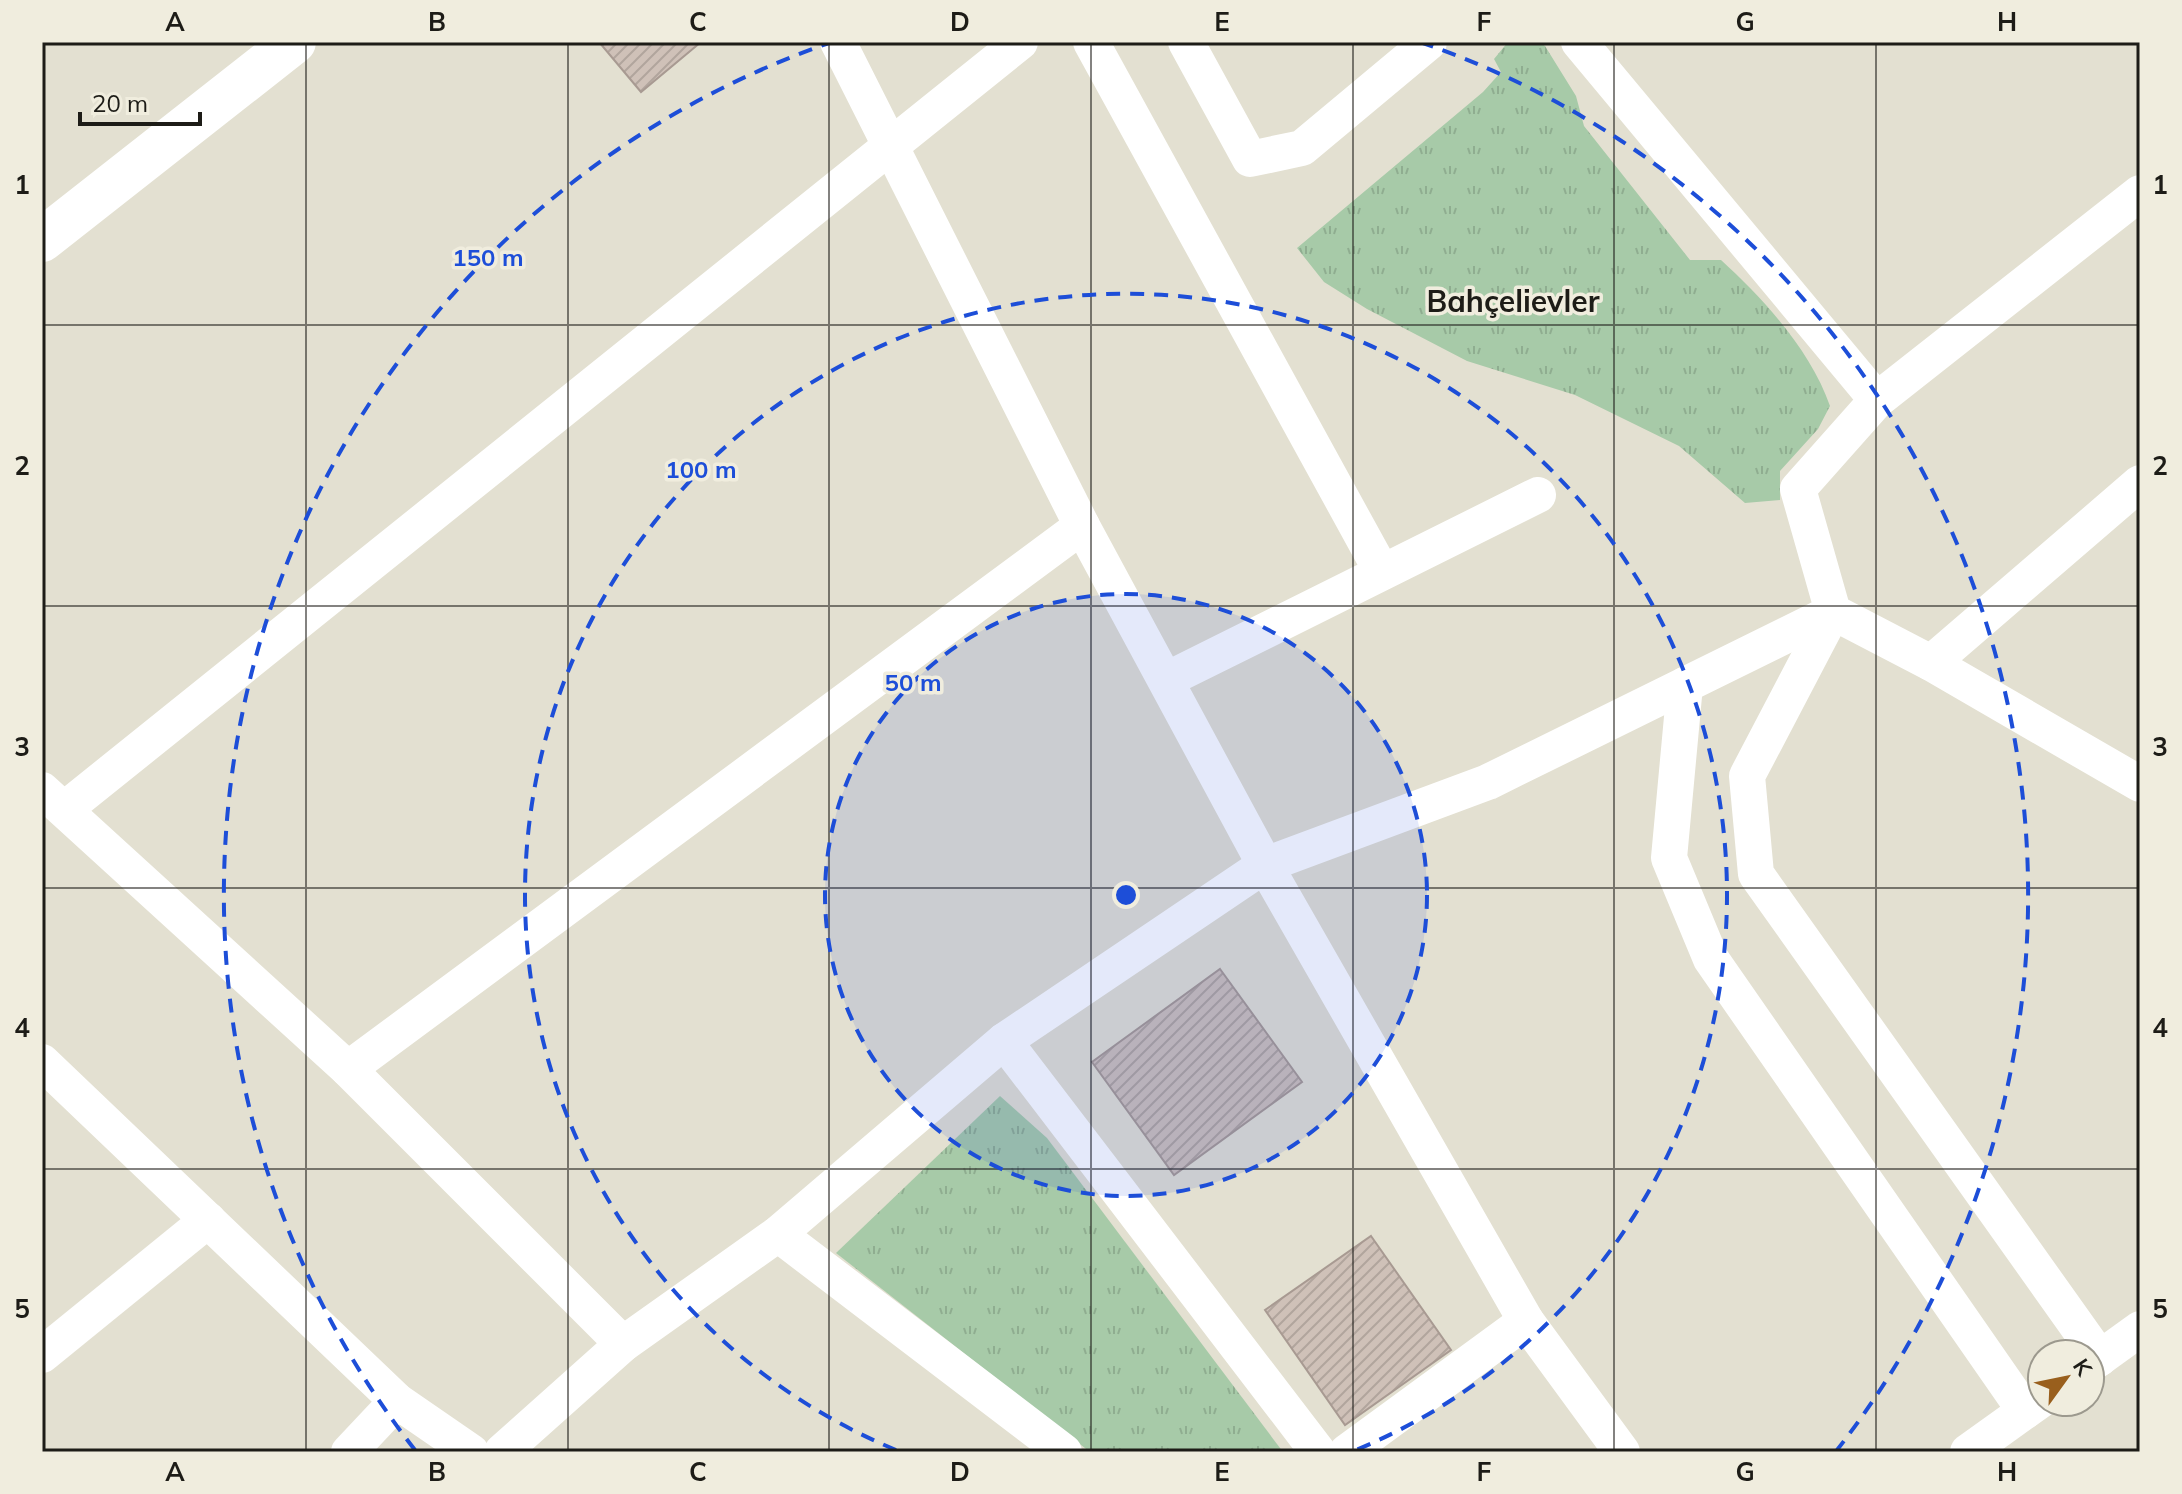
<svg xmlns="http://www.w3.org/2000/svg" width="2182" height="1494" font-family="Mulish,sans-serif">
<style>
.grass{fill:url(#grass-tufts)}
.building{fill:url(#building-hatch);stroke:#a89a92;stroke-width:2}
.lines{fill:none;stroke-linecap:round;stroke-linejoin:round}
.street{stroke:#fff;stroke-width:36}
.secondary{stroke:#fff;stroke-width:44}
.grid{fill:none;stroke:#1d1c17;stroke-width:2;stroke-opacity:0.55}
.ring{fill:none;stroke:#1d4ed8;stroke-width:4;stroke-dasharray:14 10}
.labels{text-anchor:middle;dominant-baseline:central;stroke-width:7;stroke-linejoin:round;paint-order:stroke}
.district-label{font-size:30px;font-weight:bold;fill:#1d1c17;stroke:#f0edde}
.centre{fill:#1d4ed8;stroke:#f0edde;stroke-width:4}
.ring-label{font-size:24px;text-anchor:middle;font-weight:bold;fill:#1d4ed8;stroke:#f0edde;stroke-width:7;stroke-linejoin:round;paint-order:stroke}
.neatline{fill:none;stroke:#1d1c17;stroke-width:3}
.grid-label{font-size:26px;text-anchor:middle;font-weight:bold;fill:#1d1c17}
</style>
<defs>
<pattern id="grass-tufts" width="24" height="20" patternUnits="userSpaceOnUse" patternTransform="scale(2)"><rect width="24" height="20" fill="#a7caa8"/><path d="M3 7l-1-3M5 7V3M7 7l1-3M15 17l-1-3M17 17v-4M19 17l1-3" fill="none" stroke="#8fad90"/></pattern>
<pattern id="building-hatch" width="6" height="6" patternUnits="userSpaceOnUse" patternTransform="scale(2)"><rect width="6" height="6" fill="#cfc1b8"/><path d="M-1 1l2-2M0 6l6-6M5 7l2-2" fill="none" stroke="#b1a59d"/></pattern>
</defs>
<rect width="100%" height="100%" fill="#e3e0d1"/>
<g class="grass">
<path d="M1508 42H1540L1545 46 1576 96 1584 126 1690 260H1721C1764 299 1811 351 1830 406L1818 429 1780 471V500L1745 503 1679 446 1575 395 1467 361 1367 309 1324 282 1297 248 1483 92 1501 72 1494 59Z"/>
<polygon points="1000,1096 1047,1138 1283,1452 1090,1452 836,1253"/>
</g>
<g class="building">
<polygon points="599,42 701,42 641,92"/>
<polygon points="1220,969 1302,1082 1174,1175 1092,1062"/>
<polygon points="1371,1236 1451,1350 1345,1425 1265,1310"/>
</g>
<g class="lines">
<g class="street">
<polyline points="838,42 1082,526 1265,865 1526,1321 1622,1452"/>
<polyline points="1091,42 1382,572"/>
<polyline points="1186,42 1250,159 1302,148 1429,42"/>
<polyline points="1579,42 1877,400 1798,489 1833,612 1931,663 2140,784"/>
<polyline points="1877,400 2140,193"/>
<polyline points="1833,612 1747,776 1756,874 2100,1358"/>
<polyline points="1931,663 2140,483"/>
<polyline points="1166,680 1538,495"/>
<polyline points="1685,685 1669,858 1711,959 2025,1411"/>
<polyline points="42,790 348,1069 623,1344"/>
<polyline points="65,809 1020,42"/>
<polyline points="1004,1041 1318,1452"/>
<polyline points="42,1062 397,1401 471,1452"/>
<polyline points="348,1069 1082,526"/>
<polyline points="778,1234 1064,1452"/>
<polyline points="42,1355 208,1220"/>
<polyline points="2090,1365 2140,1329"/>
<polyline points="349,1452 397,1401"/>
<polyline points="502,1452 623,1344 778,1234 1004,1041 1265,865 1488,782 1833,612"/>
<polyline points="1347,1452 1526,1321"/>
<polyline points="1968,1452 2042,1399"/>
</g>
<polyline class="secondary" points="42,240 294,42"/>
</g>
<path class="grid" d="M306 42V1452M568 42V1452M829 42V1452M1091 42V1452M1353 42V1452M1614 42V1452M1876 42V1452M42 325H2140M42 606H2140M42 888H2140M42 1169H2140"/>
<circle cx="1126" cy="895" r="301" fill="#1d4ed8" fill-opacity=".12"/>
<g class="ring">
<circle cx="1126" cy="895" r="301"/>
<path d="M896 1450A601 601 0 1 1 1356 1450"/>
<path d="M415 1450A902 902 0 0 1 832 42M1420 42A902 902 0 0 1 1837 1450"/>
</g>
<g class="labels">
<g class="district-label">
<text x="1513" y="301">Bahçelievler</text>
</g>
</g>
<circle cx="1126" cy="895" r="12" class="centre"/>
<g class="ring-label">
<text x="488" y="266">150 m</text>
<text x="701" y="478">100 m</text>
<text x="913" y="691">50 m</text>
</g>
<rect width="2182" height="1494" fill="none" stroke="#f0edde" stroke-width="88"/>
<g transform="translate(2066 1378) rotate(57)"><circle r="38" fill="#f0edde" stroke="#9c998e" stroke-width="2"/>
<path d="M0-6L14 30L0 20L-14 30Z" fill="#995f1d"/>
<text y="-12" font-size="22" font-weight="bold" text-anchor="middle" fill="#1d1c17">K</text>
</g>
<path d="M80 112v12h120v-12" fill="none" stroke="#1d1c17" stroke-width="4"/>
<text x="92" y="112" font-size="24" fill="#1d1c17" stroke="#f0edde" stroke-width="6" paint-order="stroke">20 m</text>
<rect x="44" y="44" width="2094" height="1406" class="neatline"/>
<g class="grid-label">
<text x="175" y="31">A</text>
<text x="437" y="31">B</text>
<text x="698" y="31">C</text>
<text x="960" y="31">D</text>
<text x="1222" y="31">E</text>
<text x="1484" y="31">F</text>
<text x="1745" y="31">G</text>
<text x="2007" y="31">H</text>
<text x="22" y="194">1</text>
<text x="2160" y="194">1</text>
<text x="22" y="475">2</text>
<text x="2160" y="475">2</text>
<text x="22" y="756">3</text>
<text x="2160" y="756">3</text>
<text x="22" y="1037">4</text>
<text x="2160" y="1037">4</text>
<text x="22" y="1318">5</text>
<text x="2160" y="1318">5</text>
<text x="175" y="1481">A</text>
<text x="437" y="1481">B</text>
<text x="698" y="1481">C</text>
<text x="960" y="1481">D</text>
<text x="1222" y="1481">E</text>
<text x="1484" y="1481">F</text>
<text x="1745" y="1481">G</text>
<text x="2007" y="1481">H</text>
</g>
</svg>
